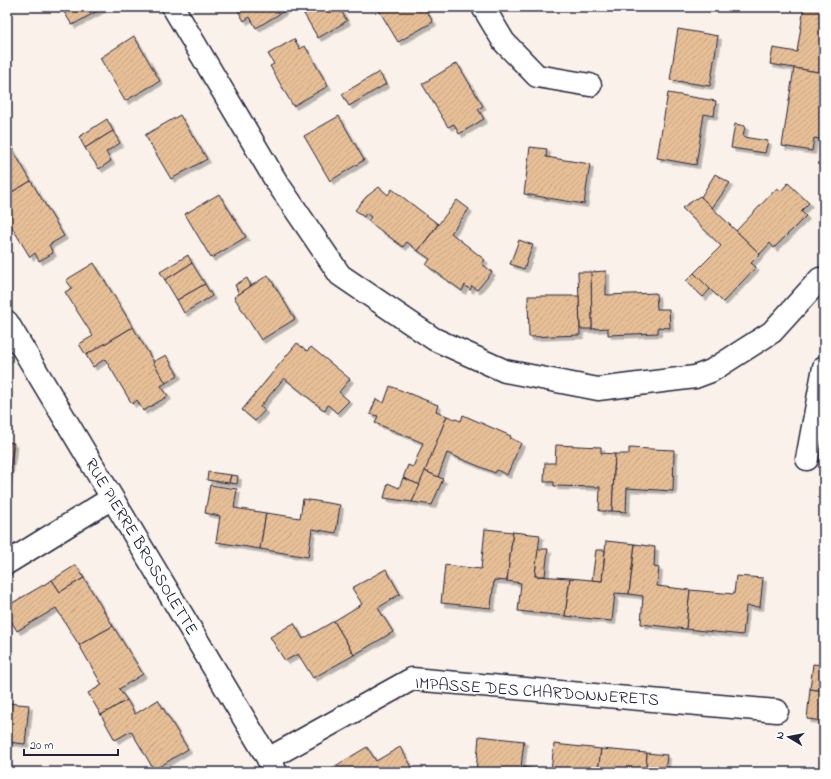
<svg xmlns="http://www.w3.org/2000/svg" width="831" height="779" font-family="'Indie Flower',sans-serif">
<style>
.building{fill:url(#building-hatch);stroke:#22223b;filter:url(#shadow)}
.lines{fill:none;stroke-linecap:round;stroke-linejoin:round}
.street-casing{stroke:#22223b;stroke-width:25}
.street{stroke:#fff;stroke-width:22}
.labels{text-anchor:middle;dominant-baseline:central;stroke-width:3;stroke-linejoin:round;paint-order:stroke}
.street-label{font-size:17px;fill:#22223b;stroke:#fff}
</style>
<defs>
<pattern id="building-hatch" width="6" height="6" patternUnits="userSpaceOnUse"><rect width="6" height="6" fill="#e7bf97"/><path d="M-1 1l2-2M0 6l6-6M5 7l2-2" fill="none" stroke="#c6a483"/></pattern>
<filter id="shadow"><feDropShadow dx="3.5" dy="3.5" stdDeviation="0" flood-color="#0004"/></filter>
</defs>
<rect width="100%" height="100%" fill="#faf2ea"/>
<filter id="ink" filterUnits="userSpaceOnUse"><feTurbulence type="fractalNoise" baseFrequency=".025" numOctaves="2"/><feDisplacementMap in="SourceGraphic" scale="8" xChannelSelector="R" yChannelSelector="G"/><feConvolveMatrix kernelMatrix="1 2 1 2 8 2 1 2 1" color-interpolation-filters="sRGB"/></filter>
<g filter="url(#ink)">
<g class="building">
<polygon points="61,7 105,7 72,25"/>
<polygon points="236,7 281,7 284,11 256,28 250,17 244,21"/>
<polygon points="300,7 316,7 304,14"/>
<polygon points="316,7 339,7 347,21 318,38 304,14"/>
<polygon points="377,7 424,7 433,22 398,42"/>
<polygon points="804,7 824,7 824,73 770,64 773,48 797,52"/>
<polygon points="678,29 718,36 710,86 670,80"/>
<polygon points="134,36 160,81 125,101 100,58"/>
<polygon points="294,39 300,49 305,46 328,86 293,106 270,66 274,64 268,54"/>
<polygon points="457,63 483,106 478,109 484,119 459,134 454,124 448,127 422,84"/>
<polygon points="794,68 824,73 824,140 814,138 812,151 782,146"/>
<polygon points="379,72 386,84 349,106 342,94"/>
<polygon points="668,93 716,101 714,116 704,114 696,165 657,158"/>
<polygon points="180,115 207,159 171,179 145,135"/>
<polygon points="339,116 364,160 330,181 304,136"/>
<polygon points="107,119 113,131 85,148 79,137"/>
<polygon points="735,124 745,126 743,137 768,141 765,153 731,148"/>
<polygon points="113,131 120,143 106,152 111,161 99,169 85,148"/>
<polygon points="7,140 31,181 7,195"/>
<polygon points="530,147 547,149 546,157 590,164 584,204 524,194"/>
<polygon points="715,174 730,183 712,208 701,197"/>
<polygon points="31,181 64,236 49,245 53,253 39,261 35,253 30,257 7,219 7,212 9,210 7,207 7,195"/>
<polygon points="788,183 809,203 801,211 806,216 774,248 770,243 760,254 736,231 777,188 781,191"/>
<polygon points="379,187 388,195 392,189 438,224 418,251 407,242 403,247 368,221 371,217 366,213 364,217 355,210 366,197"/>
<polygon points="219,194 246,237 211,258 185,214"/>
<polygon points="700,196 760,254 751,263 756,267 723,302 694,273 721,246 682,208"/>
<polygon points="457,200 469,209 451,233 485,260 482,264 492,272 477,290 472,286 470,290 465,285 462,291 426,265 430,259 418,251"/>
<polygon points="519,240 533,245 524,269 510,264"/>
<polygon points="188,255 192,263 165,280 160,272"/>
<polygon points="94,263 133,327 86,355 79,344 93,336 65,292 72,288 66,280"/>
<polygon points="192,263 205,284 177,300 165,280"/>
<polygon points="606,271 606,295 656,293 657,309 669,309 670,328 658,327 658,333 608,335 608,328 592,329 591,272"/>
<polygon points="578,272 591,272 592,329 580,329"/>
<polygon points="694,273 710,289 703,297 686,281"/>
<polygon points="268,275 295,319 261,340 234,297"/>
<polygon points="247,278 251,286 239,294 235,285"/>
<polygon points="205,284 212,296 184,313 177,300"/>
<polygon points="528,296 579,296 580,335 529,337"/>
<polygon points="133,327 166,383 161,386 168,396 143,411 137,400 132,404 105,359 93,367 86,355"/>
<polygon points="297,343 307,351 311,347 350,379 339,392 349,401 337,413 328,405 325,411 284,378 260,407 265,410 255,421 242,410"/>
<polygon points="166,355 178,375 166,383 153,362"/>
<polygon points="390,386 438,405 436,411 447,416 420,485 403,478 408,465 413,467 423,443 375,423 378,416 370,414 376,399 384,403"/>
<polygon points="463,415 511,436 510,438 521,443 507,475 497,470 495,473 447,453 438,477 425,471 447,416 461,421"/>
<polygon points="7,442 14,443 7,487"/>
<polygon points="556,445 601,447 601,453 615,454 612,511 599,511 600,487 554,486 554,482 544,482 545,463 555,463"/>
<polygon points="629,448 674,450 673,491 627,488 626,512 612,511 615,454 629,454"/>
<polygon points="425,471 443,479 432,505 412,502"/>
<polygon points="208,472 231,475 229,483 207,480"/>
<polygon points="231,475 238,476 237,484 229,483"/>
<polygon points="403,478 420,485 412,502 384,498 388,483 399,488"/>
<polygon points="210,485 237,489 234,508 266,513 260,549 216,542 220,516 205,513"/>
<polygon points="303,499 340,505 336,533 312,529 308,557 260,549 266,513 300,518"/>
<polygon points="485,529 513,532 507,581 494,580 491,608 441,603 445,565 481,569"/>
<polygon points="513,532 540,535 535,576 570,578 565,616 518,611 521,583 507,581"/>
<polygon points="606,541 635,544 629,594 615,593 612,621 565,616 570,578 602,581"/>
<polygon points="635,544 655,547 654,567 659,568 657,586 690,590 686,629 641,624 643,596 629,594"/>
<polygon points="538,549 548,549 545,576 535,576"/>
<polygon points="596,550 605,550 602,581 592,580"/>
<polygon points="76,565 84,578 60,592 52,580"/>
<polygon points="386,569 400,594 378,608 393,632 354,655 334,621 362,604 352,588"/>
<polygon points="736,576 763,578 760,607 746,606 743,635 686,629 690,590 734,594"/>
<polygon points="84,578 113,626 79,645 56,608 17,631 7,614 7,606 52,580 60,592"/>
<polygon points="334,621 354,655 313,678 298,654 285,661 270,637 294,623 303,639"/>
<polygon points="113,626 143,674 119,689 127,700 101,715 88,693 102,685 79,645"/>
<polygon points="813,664 824,665 824,691 810,689"/>
<polygon points="810,689 824,691 824,721 807,719"/>
<polygon points="127,700 135,714 158,700 188,749 154,770 131,731 115,740 101,715"/>
<polygon points="7,703 29,705 25,744 7,742"/>
<polygon points="479,736 524,741 521,767 537,769 537,772 476,772"/>
<polygon points="554,744 601,749 598,772 537,772 537,769 551,771"/>
<polygon points="367,747 376,761 400,747 415,772 334,772 332,768"/>
<polygon points="601,749 647,753 646,772 598,772"/>
<polygon points="647,753 667,755 665,772 646,772"/>
</g>
<g class="lines">
<defs>
<g id="street">
<polyline points="173,7 276,181 340,275 434,339 505,371 598,389 695,377 711,371 772,332 820,279"/>
<polyline points="483,7 504,42 537,76 590,85"/>
<polyline points="7,322 276,772"/>
<polyline points="807,459 824,367"/>
<polyline points="7,563 112,498"/>
<polyline points="268,759 412,679 777,711"/>
</g>
</defs>
<use href="#street" class="street-casing"/>
<use href="#street" class="street"/>
</g>
</g>
<g class="labels">
<g class="street-label">
<text transform="translate(141 547) rotate(59)">RUE PIERRE BROSSOLETTE</text>
<text transform="translate(537 692) rotate(4)">IMPASSE DES CHARDONNERETS</text>
</g>
</g>
<rect width="831" height="779" fill="none" stroke="#fff" stroke-width="24"/>
<rect x="12" y="12" width="807" height="755" fill="none" stroke="#22223b" stroke-width="1.5" filter="url(#ink)"/>
<g transform="translate(789 737) rotate(280)" stroke="#ffffff" stroke-width="3" paint-order="stroke">
<path d="M0-3L7 15L0 10L-7 15Z" fill="#22223b"/>
<text y="-6" font-size="11" font-weight="bold" text-anchor="middle" fill="#22223b">N</text>
</g>
<path d="M24 749v6h94v-6" fill="none" stroke="#22223b" stroke-width="2"/>
<text x="30" y="749" font-size="12" fill="#22223b" stroke="#ffffff" stroke-width="3" paint-order="stroke">20 m</text>
</svg>
